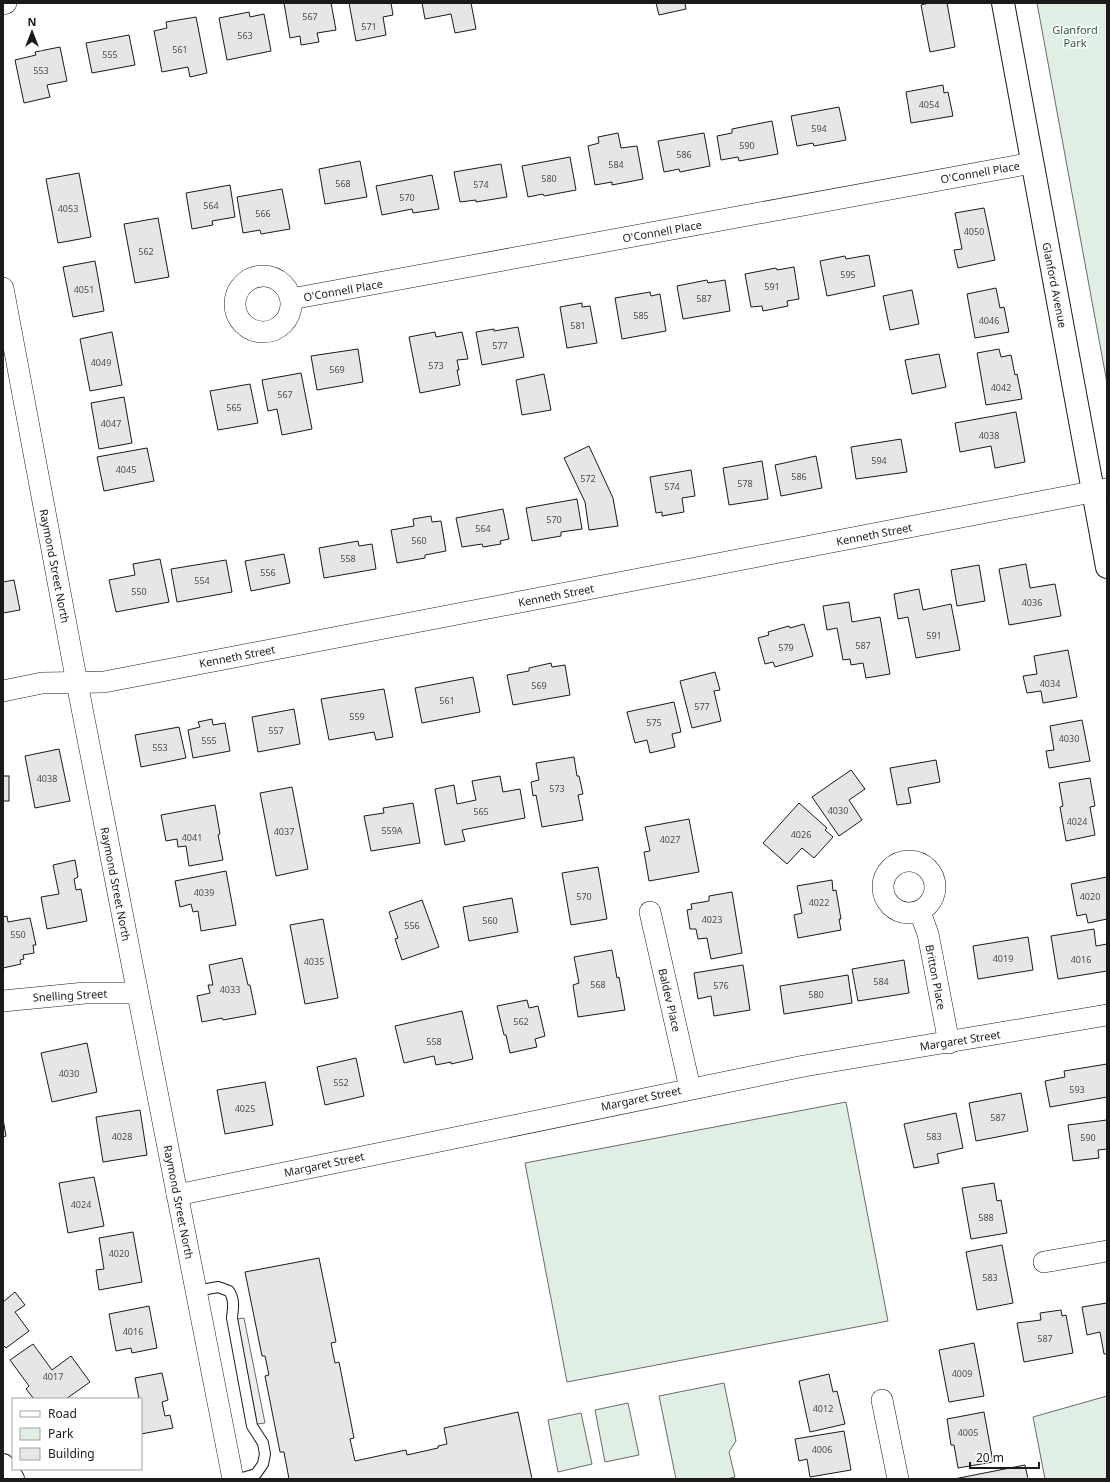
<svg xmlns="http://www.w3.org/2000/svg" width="1110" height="1482" font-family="'Noto Sans',sans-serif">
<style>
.green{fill:#e0efe3;stroke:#6a6a6a}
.parking{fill:#ededed;stroke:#6a6a6a}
.building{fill:#e6e6e6;stroke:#1a1a1a}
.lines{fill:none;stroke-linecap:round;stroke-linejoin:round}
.service-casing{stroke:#1a1a1a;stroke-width:12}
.minor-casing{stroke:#1a1a1a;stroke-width:22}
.tertiary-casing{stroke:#1a1a1a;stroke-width:24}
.secondary-casing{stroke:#1a1a1a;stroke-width:24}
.service{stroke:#fff;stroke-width:10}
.minor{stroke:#fff;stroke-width:21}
.tertiary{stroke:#fff;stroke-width:22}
.secondary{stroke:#fff;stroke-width:22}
.labels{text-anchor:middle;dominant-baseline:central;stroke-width:3;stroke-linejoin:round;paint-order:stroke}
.number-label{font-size:9px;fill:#4d4d4d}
.park-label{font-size:11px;fill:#2b5a34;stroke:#fff}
.street-label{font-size:11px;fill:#1a1a1a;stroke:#fff}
</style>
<rect width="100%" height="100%" fill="#fff"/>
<g class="green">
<polygon points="1037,3 1107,3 1107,383"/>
<polygon points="846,1102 888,1321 567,1382 525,1163"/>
<polygon points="724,1383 736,1441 729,1452 735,1477 726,1479 676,1479 659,1396"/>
<polygon points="1107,1396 1107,1479 1045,1479 1033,1417"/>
<polygon points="628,1403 639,1455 605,1462 595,1410"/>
<polygon points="581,1413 592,1464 558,1472 548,1420"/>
</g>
<polygon class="parking" points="244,1318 265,1423 257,1424 237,1319"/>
<g class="building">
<polygon points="284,3 331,3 336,30 317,33 319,42 301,45 300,36 290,38"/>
<polygon points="349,3 391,3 393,15 383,17 386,35 356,41"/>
<polygon points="422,3 471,3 476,29 455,33 451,14 425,19"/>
<polygon points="656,3 685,3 686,9 659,15"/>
<polygon points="929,3 947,3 955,47 930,52 921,5"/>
<polygon points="249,12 250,17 264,14 271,51 227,60 219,18"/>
<polygon points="196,17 207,73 190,77 188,67 162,72 154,31 167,28 166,22"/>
<polygon points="129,35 135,65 92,73 86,43"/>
<polygon points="60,47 67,81 47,85 50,97 24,103 15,60 36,55 35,52"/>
<polygon points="943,85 944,93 948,92 953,116 911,123 906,92"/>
<polygon points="839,107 846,140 814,146 813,143 797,146 791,116"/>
<polygon points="772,121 778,154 739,161 738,157 721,160 717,136 732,133 732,129"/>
<polygon points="618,133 621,148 637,146 643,179 612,185 612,182 595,185 588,146 599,143 598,137"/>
<polygon points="704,133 710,166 680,172 679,169 664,172 658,141"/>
<polygon points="570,157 576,190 544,196 543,194 528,197 522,166"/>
<polygon points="360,161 367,197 325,204 319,169"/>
<polygon points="501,164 507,197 476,202 476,200 460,202 454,172"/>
<polygon points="79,173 91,237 58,243 46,179"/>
<polygon points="432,175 439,209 413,213 412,209 382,215 376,186"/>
<polygon points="230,185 235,217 212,221 213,225 192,229 186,193"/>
<polygon points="282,189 290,229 261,234 260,230 243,233 237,197"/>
<polygon points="984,208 995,260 958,268 954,250 962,249 955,213"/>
<polygon points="158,218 169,277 135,283 124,224"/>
<polygon points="869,255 875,286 827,296 820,261 845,256 846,259"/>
<polygon points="95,261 104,311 73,317 63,267"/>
<polygon points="794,267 799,299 787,301 788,306 763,311 762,306 751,307 745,274 776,268 777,270"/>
<polygon points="707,280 708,283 725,280 730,311 683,319 677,286"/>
<polygon points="996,288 1000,308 1004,307 1009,332 975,338 967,294"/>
<polygon points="912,290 919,324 890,330 883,296"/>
<polygon points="650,292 651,296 660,294 666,331 622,339 615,298"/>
<polygon points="582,303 582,307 590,306 597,343 567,348 560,307"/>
<polygon points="518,327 524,357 482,365 476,332 494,329 494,331"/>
<polygon points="112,332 122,385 90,391 80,339"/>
<polygon points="435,332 436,337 462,332 468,359 457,360 459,370 457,370 460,385 420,393 409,337"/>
<polygon points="358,349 363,382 317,390 311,356"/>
<polygon points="999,349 1001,357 1011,355 1015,375 1017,374 1022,399 986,405 977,353"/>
<polygon points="939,354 946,387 912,394 905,360"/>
<polygon points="301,373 312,429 282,435 277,409 268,411 262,380"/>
<polygon points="544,374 551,410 522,415 516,380"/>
<polygon points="250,384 258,423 218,430 210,391"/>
<polygon points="124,397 132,443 99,449 91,403"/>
<polygon points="1016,412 1025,462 995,468 991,446 960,452 955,423"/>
<polygon points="901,439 907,472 856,479 851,447"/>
<polygon points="589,446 613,498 618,526 589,530 585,502 564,458"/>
<polygon points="147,448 154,481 104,491 97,457"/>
<polygon points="816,456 822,488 781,496 775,465"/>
<polygon points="762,461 768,499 729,505 723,468"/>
<polygon points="691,470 695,496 682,498 684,512 662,516 662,512 656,513 650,477"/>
<polygon points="577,499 582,529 561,532 561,536 532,541 526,508"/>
<polygon points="503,509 509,539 500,541 501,544 483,547 482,544 462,547 456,518"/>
<polygon points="431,516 432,522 441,521 446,551 425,555 425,558 397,563 391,530 414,526 413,519"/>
<polygon points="358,541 359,546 372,544 376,569 324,578 319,548"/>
<polygon points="284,554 290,583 251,591 245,561"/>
<polygon points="160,559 169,602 116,612 109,580 135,575 133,564"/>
<polygon points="226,560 232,592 177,602 171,569"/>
<polygon points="1026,564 1030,588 1055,584 1061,616 1009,625 999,569"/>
<polygon points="979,565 985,601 957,606 951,570"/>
<polygon points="14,580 20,610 3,613 3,582"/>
<polygon points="919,589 923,610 951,604 960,650 916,658 908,617 898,619 894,594"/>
<polygon points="849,602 852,622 880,617 890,674 866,678 863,663 851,665 850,659 843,660 837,628 827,630 823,606"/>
<polygon points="804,624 813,656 775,667 773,662 765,664 758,638 769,635 768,632 789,626 790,628"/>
<polygon points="1068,650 1077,697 1043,703 1041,691 1027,693 1023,676 1037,674 1034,656"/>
<polygon points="551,663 552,667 565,665 570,695 513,705 507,675 529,671 529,668"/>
<polygon points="715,672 720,690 714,691 721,721 692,728 680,681"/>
<polygon points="473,677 480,712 422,723 415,688"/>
<polygon points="384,689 393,737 376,740 374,732 329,740 321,699"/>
<polygon points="674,702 681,732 672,734 675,747 650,753 647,740 635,743 627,712"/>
<polygon points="294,709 300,744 258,752 252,717"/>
<polygon points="212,719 213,725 225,723 230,751 193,758 188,730 200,727 198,722"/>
<polygon points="1082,720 1090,761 1049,768 1046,751 1054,750 1050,726"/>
<polygon points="179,727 186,758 141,767 135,735"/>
<polygon points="59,749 70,801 35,808 25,756"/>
<polygon points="574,757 577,776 579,776 583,794 578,795 583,820 542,827 536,795 533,796 531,782 539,780 536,763"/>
<polygon points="936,760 940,782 908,788 911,803 897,805 890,768"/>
<polygon points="851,770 865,789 849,800 862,820 839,836 812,797"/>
<rect x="3" y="776" width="6" height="25"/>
<polygon points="500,776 503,792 520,789 525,818 462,830 465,841 445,845 435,789 454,785 457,804 476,800 472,781"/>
<polygon points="1090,778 1095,806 1090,807 1095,835 1066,841 1060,807 1063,806 1059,783"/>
<polygon points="292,787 308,869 276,876 260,793"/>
<polygon points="413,803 420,843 371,851 364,816 384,813 383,808"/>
<polygon points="799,803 827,828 825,830 833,837 814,858 802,848 787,864 763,843"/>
<polygon points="215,805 220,834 218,835 223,860 189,866 186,846 178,847 177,839 166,841 161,815"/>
<polygon points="689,819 699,872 649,881 644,852 650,851 645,827"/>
<polygon points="75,860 78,877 74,879 76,890 81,889 87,921 47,929 41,897 59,894 53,865"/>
<polygon points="598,867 607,919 571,925 562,873"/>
<polygon points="226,871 236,925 201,931 198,911 193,912 191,904 180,907 175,881"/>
<polygon points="1107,877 1107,919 1088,923 1086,914 1077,916 1071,884"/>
<polygon points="832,880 833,891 836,890 841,919 839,919 841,930 798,938 794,915 802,913 797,886"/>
<polygon points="732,892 742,953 711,959 707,938 698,939 696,929 690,929 687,910 692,909 691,904 709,901 709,896"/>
<polygon points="512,898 518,932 469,941 463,907"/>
<polygon points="422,900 439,947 402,960 395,939 398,938 389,912"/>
<polygon points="7,916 8,922 30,918 36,945 33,945 34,953 23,955 24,959 20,960 21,964 3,968 3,917"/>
<polygon points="323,919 338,998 305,1004 290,925"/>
<polygon points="1094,929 1096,946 1107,944 1107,971 1058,979 1051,936"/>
<polygon points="1028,937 1033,970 978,979 973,946"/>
<polygon points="612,950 617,978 619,977 625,1010 578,1017 573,985 579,983 574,957"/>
<polygon points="242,958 248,985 250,985 256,1014 223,1020 222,1018 202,1022 197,996 210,993 208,985 213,985 209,965"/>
<polygon points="904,960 909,993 858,1001 852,969"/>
<polygon points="743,965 750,1010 714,1016 711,996 698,999 694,973"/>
<polygon points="848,975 852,1003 784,1014 780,986"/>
<polygon points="527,1000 529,1008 538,1006 545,1036 535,1039 537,1047 510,1053 506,1035 504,1035 497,1006"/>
<polygon points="462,1011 473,1059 451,1064 451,1062 436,1065 434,1056 404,1063 395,1026"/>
<polygon points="87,1043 97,1092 52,1102 41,1053"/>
<polygon points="356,1058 364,1096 325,1105 317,1067"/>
<polygon points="1107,1064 1107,1097 1050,1107 1045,1081 1065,1077 1064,1071"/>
<polygon points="265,1082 273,1125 225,1134 217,1090"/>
<polygon points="1021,1093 1028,1131 976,1141 969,1103"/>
<polygon points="140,1110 147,1155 103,1162 96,1117"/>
<polygon points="956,1113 963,1148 937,1154 939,1163 914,1168 904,1124"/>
<polygon points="3,1119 6,1136 3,1137"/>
<polygon points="1107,1120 1107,1149 1098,1150 1099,1158 1073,1161 1068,1125"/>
<polygon points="94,1177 104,1226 68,1233 59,1183"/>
<polygon points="994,1183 997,1201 1001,1200 1007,1233 971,1239 962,1188"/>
<polygon points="133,1232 142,1282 99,1290 96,1270 104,1269 99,1238"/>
<polygon points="1002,1245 1013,1303 977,1310 966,1252"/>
<polygon points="319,1258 336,1342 331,1343 335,1363 339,1362 354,1438 350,1439 355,1461 406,1450 407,1455 438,1448 438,1446 447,1444 444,1428 518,1412 532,1479 289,1479 284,1452 280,1452 265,1376 269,1375 265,1356 262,1356 245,1272"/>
<polygon points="15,1292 25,1305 15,1312 29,1331 6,1348 3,1345 3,1302"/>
<polygon points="1107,1303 1107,1354 1104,1354 1100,1332 1087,1335 1082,1307"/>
<polygon points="149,1306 157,1348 132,1353 131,1348 116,1351 109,1314"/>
<polygon points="1061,1310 1062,1316 1066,1315 1073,1353 1024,1362 1017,1323 1041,1320 1040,1313"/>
<polygon points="974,1343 984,1396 949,1402 939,1350"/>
<polygon points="33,1344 52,1370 71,1356 90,1382 66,1399 34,1399 26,1389 29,1386 10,1360"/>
<polygon points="162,1373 168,1400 162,1402 165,1416 170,1415 173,1428 141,1434 141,1399 139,1399 135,1378"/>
<polygon points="829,1374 833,1392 837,1391 845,1424 810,1432 799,1381"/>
<polygon points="984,1412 993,1462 958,1468 954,1445 951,1445 947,1419"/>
<polygon points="844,1431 851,1470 810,1477 807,1459 799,1461 795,1439"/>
<polygon points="1025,1465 1028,1479 954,1479"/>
</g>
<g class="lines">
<defs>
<path id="service" d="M196 1291 218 1287 229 1291C235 1300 233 1308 232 1318L252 1426 263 1443 265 1454 263 1464 256 1474 239 1479"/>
<g id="minor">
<polyline points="3,4 6,3"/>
<circle cx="263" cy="304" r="28"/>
<polyline points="3,288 77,683 233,1479"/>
<polyline points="291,299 1032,163"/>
<polyline points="3,691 42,683 104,682 1107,489"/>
<circle cx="909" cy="887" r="26"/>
<polyline points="650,912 690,1088"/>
<polyline points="920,912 928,934 949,1043"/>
<polyline points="3,1001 85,993 137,993"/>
<polyline points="177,1195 804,1066 1107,1015"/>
<polyline points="1044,1262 1107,1251"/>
<polyline points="882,1400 898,1479"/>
</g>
<polyline id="tertiary" points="3,1465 13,1479"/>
<polyline id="secondary" points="1003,3 1107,567"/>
</defs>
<use href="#service" class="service-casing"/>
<use href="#minor" class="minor-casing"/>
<use href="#tertiary" class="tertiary-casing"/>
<use href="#secondary" class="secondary-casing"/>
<use href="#service" class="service"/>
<use href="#minor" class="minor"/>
<use href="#tertiary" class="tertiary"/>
<use href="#secondary" class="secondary"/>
</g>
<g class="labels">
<g class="number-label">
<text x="310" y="16">567</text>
<text x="369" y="26">571</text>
<text x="245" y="35">563</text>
<text x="180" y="49">561</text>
<text x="110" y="54">555</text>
<text x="41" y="70">553</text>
<text x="929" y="104">4054</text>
<text x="819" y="128">594</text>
<text x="747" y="145">590</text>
<text x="684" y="154">586</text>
<text x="616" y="164">584</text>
<text x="549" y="178">580</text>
<text x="343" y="183">568</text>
<text x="481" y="184">574</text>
<text x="407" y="197">570</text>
<text x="211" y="205">564</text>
<text x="68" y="208">4053</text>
<text x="263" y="213">566</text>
<text x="974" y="231">4050</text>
<text x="146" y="251">562</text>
<text x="848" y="274">595</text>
<text x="772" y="286">591</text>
<text x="84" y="289">4051</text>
<text x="704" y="298">587</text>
<text x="641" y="315">585</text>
<text x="989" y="320">4046</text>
<text x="578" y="325">581</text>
<text x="500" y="345">577</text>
<text x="101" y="362">4049</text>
<text x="436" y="365">573</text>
<text x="337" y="369">569</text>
<text x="1001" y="387">4042</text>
<text x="285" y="394">567</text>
<text x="234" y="407">565</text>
<text x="111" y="423">4047</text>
<text x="989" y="435">4038</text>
<text x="879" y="460">594</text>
<text x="126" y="469">4045</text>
<text x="799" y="476">586</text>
<text x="588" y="478">572</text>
<text x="745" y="483">578</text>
<text x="672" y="486">574</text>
<text x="554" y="519">570</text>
<text x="483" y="528">564</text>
<text x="419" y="540">560</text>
<text x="348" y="558">558</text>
<text x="268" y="572">556</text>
<text x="202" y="580">554</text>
<text x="139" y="591">550</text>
<text x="1032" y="602">4036</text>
<text x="934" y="635">591</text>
<text x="863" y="645">587</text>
<text x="786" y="647">579</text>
<text x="1050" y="683">4034</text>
<text x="539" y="685">569</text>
<text x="447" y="700">561</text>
<text x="702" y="706">577</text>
<text x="357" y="716">559</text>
<text x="654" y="722">575</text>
<text x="276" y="730">557</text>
<text x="1069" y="738">4030</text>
<text x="209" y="740">555</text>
<text x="160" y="747">553</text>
<text x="47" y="778">4038</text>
<text x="557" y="788">573</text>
<text x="838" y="810">4030</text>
<text x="481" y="811">565</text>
<text x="1077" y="821">4024</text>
<text x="392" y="830">559A</text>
<text x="284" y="831">4037</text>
<text x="801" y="834">4026</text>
<text x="192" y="837">4041</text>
<text x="670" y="839">4027</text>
<text x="204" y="892">4039</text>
<text x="584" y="896">570</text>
<text x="1090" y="896">4020</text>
<text x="819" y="902">4022</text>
<text x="712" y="919">4023</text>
<text x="490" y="920">560</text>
<text x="412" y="925">556</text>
<text x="18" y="934">550</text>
<text x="1003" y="958">4019</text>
<text x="1081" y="959">4016</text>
<text x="314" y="961">4035</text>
<text x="881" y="981">584</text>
<text x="598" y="984">568</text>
<text x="721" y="985">576</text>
<text x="230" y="989">4033</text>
<text x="816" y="994">580</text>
<text x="521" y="1021">562</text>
<text x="434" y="1041">558</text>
<text x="69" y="1073">4030</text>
<text x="341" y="1082">552</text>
<text x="1077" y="1089">593</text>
<text x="245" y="1108">4025</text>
<text x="998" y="1117">587</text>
<text x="122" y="1136">4028</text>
<text x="934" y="1136">583</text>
<text x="1088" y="1137">590</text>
<text x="81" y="1204">4024</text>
<text x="986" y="1217">588</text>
<text x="119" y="1253">4020</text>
<text x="990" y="1277">583</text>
<text x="133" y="1331">4016</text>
<text x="1045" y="1338">587</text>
<text x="962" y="1373">4009</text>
<text x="53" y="1376">4017</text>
<text x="823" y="1408">4012</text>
<text x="968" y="1432">4005</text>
<text x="822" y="1449">4006</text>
</g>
<g class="park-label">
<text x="1075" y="29">Glanford<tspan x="1075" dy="13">Park</tspan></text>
</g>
<g class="street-label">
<text transform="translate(980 172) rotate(-10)">O'Connell Place</text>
<text transform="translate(662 231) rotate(-10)">O'Connell Place</text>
<text transform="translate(1055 285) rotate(79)">Glanford Avenue</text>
<text transform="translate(343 290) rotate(-10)">O'Connell Place</text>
<text transform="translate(874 534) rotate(-11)">Kenneth Street</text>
<text transform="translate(55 566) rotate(79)">Raymond Street North</text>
<text transform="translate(556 595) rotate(-11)">Kenneth Street</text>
<text transform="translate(237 656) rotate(-11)">Kenneth Street</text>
<text transform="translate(116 884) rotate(79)">Raymond Street North</text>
<text transform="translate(936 977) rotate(79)">Britton Place</text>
<text transform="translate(70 995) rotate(-3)">Snelling Street</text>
<text transform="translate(670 1000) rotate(77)">Baldev Place</text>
<text transform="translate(960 1040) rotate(-9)">Margaret Street</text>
<text transform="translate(641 1098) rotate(-12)">Margaret Street</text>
<text transform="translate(324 1164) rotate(-12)">Margaret Street</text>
<text transform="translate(179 1202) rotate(79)">Raymond Street North</text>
</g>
</g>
<rect width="1110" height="1482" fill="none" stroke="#1a1a1a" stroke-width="8"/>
<rect x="12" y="1398" width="130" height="72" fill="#ffffff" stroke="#a3a3a3"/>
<rect x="20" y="1411" width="20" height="6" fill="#ffffff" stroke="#a3a3a3"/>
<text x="48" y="1418" font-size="12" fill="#1a1a1a">Road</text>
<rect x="20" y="1428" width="20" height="12" fill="#e0efe3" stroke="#a3a3a3"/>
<text x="48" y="1438" font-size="12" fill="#1a1a1a">Park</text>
<rect x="20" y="1448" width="20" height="12" fill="#e6e6e6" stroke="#a3a3a3"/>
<text x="48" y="1458" font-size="12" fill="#1a1a1a">Building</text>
<g transform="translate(32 32)" stroke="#ffffff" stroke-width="3" paint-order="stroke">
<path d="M0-3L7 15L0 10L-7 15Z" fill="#1a1a1a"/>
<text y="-6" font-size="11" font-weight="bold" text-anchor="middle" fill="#1a1a1a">N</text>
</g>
<path d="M970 1462v6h69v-6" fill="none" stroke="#1a1a1a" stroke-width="2"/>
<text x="976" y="1462" font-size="12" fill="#1a1a1a" stroke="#ffffff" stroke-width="3" paint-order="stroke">20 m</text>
</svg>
